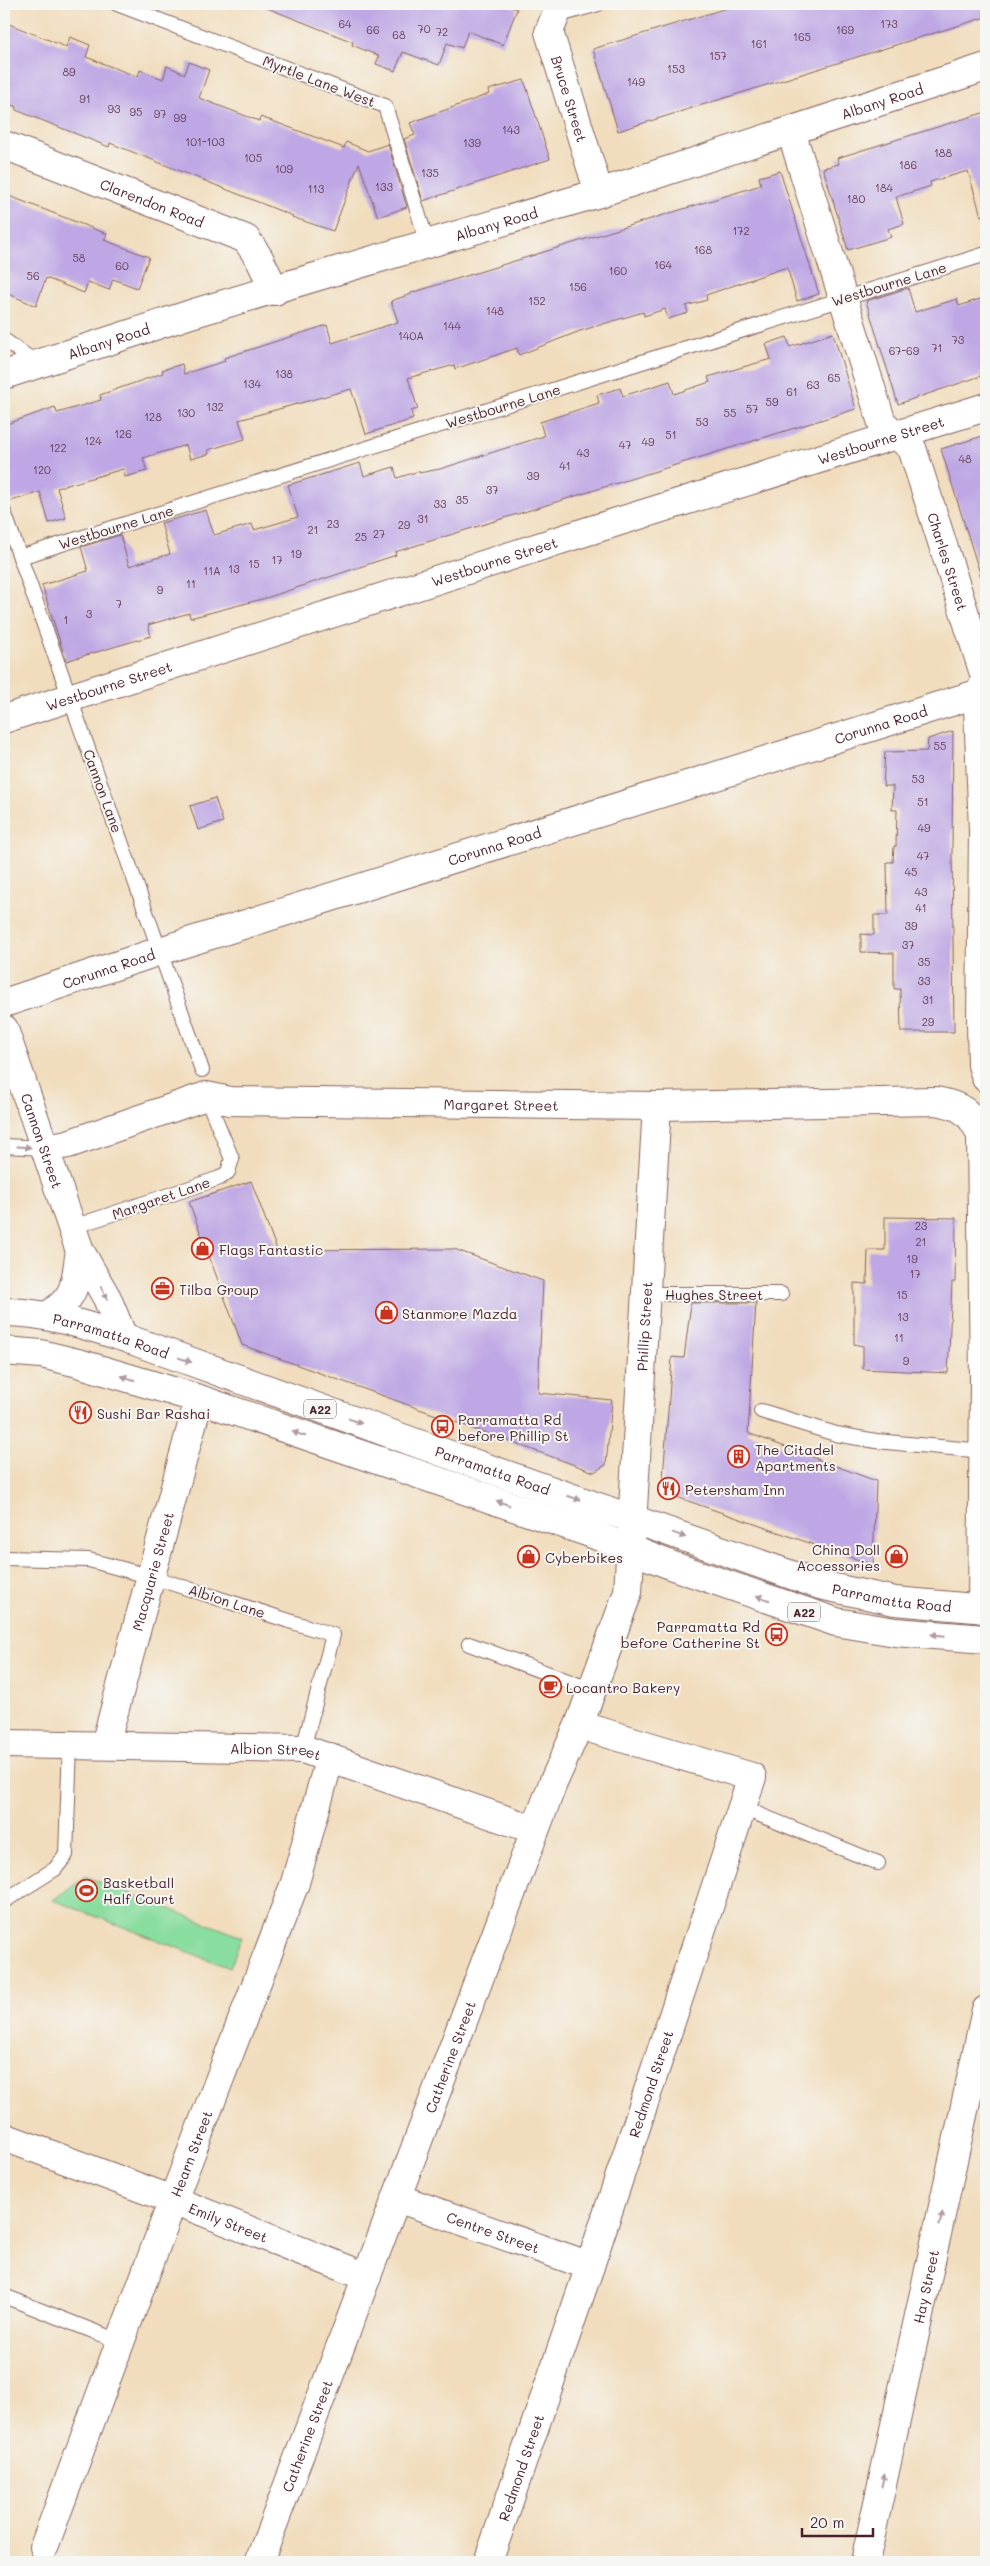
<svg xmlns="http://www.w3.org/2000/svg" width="990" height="2566" font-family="Mali,sans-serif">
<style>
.green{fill:#89dd9f;stroke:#6a7e65}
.building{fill:#bea7e4}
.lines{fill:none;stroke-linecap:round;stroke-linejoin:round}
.lane-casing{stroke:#84625e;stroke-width:16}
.street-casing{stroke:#84625e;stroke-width:30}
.highway-casing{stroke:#84625e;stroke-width:30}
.lane{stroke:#fff;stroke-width:14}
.street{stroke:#fff;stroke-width:28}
.highway{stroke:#fff;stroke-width:28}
.oneway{fill:#ae9aa0}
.labels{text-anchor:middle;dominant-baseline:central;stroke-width:4;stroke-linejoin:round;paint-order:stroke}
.number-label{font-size:11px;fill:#674159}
.shield{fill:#f6f6f2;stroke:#7e6067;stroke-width:1}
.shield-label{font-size:12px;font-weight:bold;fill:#4a1f2b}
.street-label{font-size:14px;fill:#4a1f2b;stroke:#f6f6f2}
.poi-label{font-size:14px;fill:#4a1f2b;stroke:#f6f6f2;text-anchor:start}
</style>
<rect width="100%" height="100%" fill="#f6f6f2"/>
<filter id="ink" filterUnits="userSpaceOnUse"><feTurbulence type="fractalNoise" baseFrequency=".02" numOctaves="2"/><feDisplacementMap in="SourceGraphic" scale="10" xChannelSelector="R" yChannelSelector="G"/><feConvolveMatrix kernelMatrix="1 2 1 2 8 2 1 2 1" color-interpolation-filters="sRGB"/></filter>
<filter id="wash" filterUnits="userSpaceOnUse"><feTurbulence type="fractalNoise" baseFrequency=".0096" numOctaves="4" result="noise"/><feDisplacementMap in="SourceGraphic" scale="20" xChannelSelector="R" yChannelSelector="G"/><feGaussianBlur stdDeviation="1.12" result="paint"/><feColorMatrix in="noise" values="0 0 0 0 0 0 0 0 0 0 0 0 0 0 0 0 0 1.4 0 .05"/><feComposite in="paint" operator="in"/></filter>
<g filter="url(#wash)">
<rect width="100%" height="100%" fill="#f1ddbd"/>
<polygon class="green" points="85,1876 242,1937 230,1968 53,1900"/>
<g id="blocks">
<g class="building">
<polygon points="257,4 502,4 517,9 503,45 468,31 462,48 447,43 439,65 403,52 395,71 376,64 379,56 352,45 353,42"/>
<polygon points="740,4 986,4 986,17 618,131 593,49"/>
<polygon points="4,22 66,47 70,37 90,45 86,57 138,77 140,70 163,79 167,66 185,74 189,62 209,70 199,98 259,121 260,117 275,122 344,148 346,142 368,151 388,144 407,207 378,217 359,163 333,231 292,217 293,216 110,143 109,147 16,110 17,107 4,102"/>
<polygon points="524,80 550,159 423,201 404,139 415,135 410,123 489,94 488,90"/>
<polygon points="986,112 986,215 981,216 968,171 930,182 931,186 896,197 904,224 888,229 891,237 848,250 823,168 839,164 837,158"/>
<polygon points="780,171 819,294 797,301 787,267 706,295 707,300 686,306 688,313 668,319 665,309 644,316 643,312 580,331 519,355 517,348 455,369 454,365 408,378 418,409 411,411 413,419 366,434 351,389 239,420 245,439 208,450 209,454 190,459 186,445 143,458 147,471 125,477 123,469 57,488 66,518 49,523 40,492 8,502 4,486 4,425 55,407 57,413 101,400 100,395 163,373 162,370 182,364 184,374 225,361 224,358 327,325 332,343 398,322 391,301 411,294 411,293 761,185 759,177"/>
<polygon points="4,194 107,234 104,240 149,257 137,288 113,279 109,290 88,282 84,293 46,278 36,306 4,292"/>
<polygon points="908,288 915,312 957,299 959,306 986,297 986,371 980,373 981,376 898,404 866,301"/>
<polygon points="833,333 856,409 395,552 396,555 266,598 190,618 189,613 148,625 151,636 66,661 42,585 88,571 81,547 120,535 129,566 170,554 161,523 206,510 214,535 252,524 254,530 298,517 288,485 360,463 364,476 394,467 397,478 419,471 419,473 440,469 544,436 540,422 599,403 597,395 620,388 623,396 670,381 674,394 710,382 708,377 771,359 766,344 787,337 790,347"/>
<polygon points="986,435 986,579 982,580 941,449"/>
<polygon points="953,731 952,848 954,1032 901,1032 900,989 894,989 894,953 861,952 861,934 874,935 874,915 888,915 887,862 893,862 894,846 896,846 897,810 892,810 893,786 883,786 885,752 927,751 928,739"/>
<polygon points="215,798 223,822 198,830 190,806"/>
<polygon points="251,1181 277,1250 454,1249 543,1281 538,1393 612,1400 606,1465 594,1472 242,1345 189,1202"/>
<polygon points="885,1217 956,1218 955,1282 952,1282 948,1373 863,1369 863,1346 854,1344 854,1283 867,1284 868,1250 885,1250"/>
<polygon points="691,1303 756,1303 748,1433 876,1481 873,1565 662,1492 672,1357 684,1358"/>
</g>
</g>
</g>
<g filter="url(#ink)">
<use href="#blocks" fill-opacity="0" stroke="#84625e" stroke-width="1"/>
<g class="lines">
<defs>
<g id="lane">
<polyline points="117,4 385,106 428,245"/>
<polyline points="556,16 598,4"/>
<polyline points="4,340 38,364"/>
<polyline points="4,512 202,1070"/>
<polyline points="20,557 986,254"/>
<polyline points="4,1146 45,1148"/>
<polyline points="73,1227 220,1178 228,1172 232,1159 206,1096"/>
<polyline points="646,1294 781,1294"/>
<polyline points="761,1411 836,1434 876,1441 983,1451"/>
<polyline points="4,1558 89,1560 152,1577 333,1635 303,1749"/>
<polyline points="469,1644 592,1690"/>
<polyline points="743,1808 878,1863"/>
<polyline points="4,1901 55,1869 66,1855 70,1745"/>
<polyline points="4,2296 121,2342"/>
</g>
<g id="street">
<path id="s1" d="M560 4 549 32 599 193"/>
<path id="s2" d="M791 131 882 423 912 448 985 677 978 708 983 830 981 1024 982 1065 986 1078"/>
<path id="s3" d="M4 145 246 239 259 258 275 291"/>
<path id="s4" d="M4 375 194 313 599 193 986 67"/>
<path id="s5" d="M4 719 585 532 986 407"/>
<path id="s6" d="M4 1003 160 951 986 691"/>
<path id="s7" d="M4 1029 80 1251 107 1298 123 1337"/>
<path id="s8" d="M45 1148 68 1144 206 1096 230 1101 657 1106 936 1101C961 1105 972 1113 981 1136L984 1380 982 1609"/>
<path d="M47 1316C78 1296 74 1285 80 1251"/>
<path id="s9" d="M4 1744 303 1749 535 1830"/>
<path id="s10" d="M105 1745 199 1399"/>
<path id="s11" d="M4 2137 173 2200 367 2277"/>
<path id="s12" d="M397 2198 590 2266"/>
<path id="s13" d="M44 2547 173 2200 295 1883 330 1757"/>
<path id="s14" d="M259 2562 553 1783 579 1725 628 1592 657 1106"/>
<path id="s15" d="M488 2562 590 2266 752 1777 579 1725"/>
<path id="s16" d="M865 2562 986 2010"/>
</g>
<g id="highway">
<path id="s17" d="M4 1312C45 1312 85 1325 123 1337L419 1444 820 1585 895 1601 986 1609"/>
<polyline points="4,1351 41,1354 78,1363 199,1399 590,1533 673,1566 836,1622 895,1632 986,1639"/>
</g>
</defs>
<use href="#lane" class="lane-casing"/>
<use href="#street" class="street-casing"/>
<use href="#highway" class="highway-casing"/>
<use href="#lane" class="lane"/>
<use href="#street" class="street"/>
<use href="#highway" class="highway"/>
</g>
<defs><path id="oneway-solid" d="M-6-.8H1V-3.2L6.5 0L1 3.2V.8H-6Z" transform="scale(1.25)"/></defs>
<g class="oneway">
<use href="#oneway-solid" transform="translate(24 1147) rotate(4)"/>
<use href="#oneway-solid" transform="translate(104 1293) rotate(62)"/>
<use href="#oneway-solid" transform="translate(185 1360) rotate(20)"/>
<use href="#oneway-solid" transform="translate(128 1378) rotate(-163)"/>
<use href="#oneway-solid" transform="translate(355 1421) rotate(20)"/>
<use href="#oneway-solid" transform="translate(299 1434) rotate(-161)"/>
<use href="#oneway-solid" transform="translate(574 1498) rotate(19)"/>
<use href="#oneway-solid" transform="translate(503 1503) rotate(-161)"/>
<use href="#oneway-solid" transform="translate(679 1535) rotate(20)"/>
<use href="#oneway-solid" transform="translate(763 1598) rotate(-161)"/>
<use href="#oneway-solid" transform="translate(938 1635) rotate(-175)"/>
<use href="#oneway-solid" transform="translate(941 2219) rotate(-77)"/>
<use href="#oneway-solid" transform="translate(883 2480) rotate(-77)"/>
</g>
</g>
<defs>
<symbol id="shop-ring" viewBox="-11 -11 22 22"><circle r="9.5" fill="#f6f6f2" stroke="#c8321e" stroke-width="1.5"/><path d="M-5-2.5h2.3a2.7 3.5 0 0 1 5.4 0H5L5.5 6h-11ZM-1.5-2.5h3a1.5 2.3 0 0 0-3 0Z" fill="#c8321e"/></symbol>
<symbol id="office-ring" viewBox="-11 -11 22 22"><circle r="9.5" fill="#f6f6f2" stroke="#c8321e" stroke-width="1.5"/><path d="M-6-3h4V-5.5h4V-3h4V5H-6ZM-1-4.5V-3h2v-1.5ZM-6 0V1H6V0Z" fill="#c8321e"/></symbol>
<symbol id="restaurant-ring" viewBox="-11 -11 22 22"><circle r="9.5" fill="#f6f6f2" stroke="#c8321e" stroke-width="1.5"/><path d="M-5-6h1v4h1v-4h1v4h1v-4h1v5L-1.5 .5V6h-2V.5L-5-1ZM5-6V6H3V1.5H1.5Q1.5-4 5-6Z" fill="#c8321e"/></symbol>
<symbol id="bus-ring" viewBox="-11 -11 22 22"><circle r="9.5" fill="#f6f6f2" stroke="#c8321e" stroke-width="1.5"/><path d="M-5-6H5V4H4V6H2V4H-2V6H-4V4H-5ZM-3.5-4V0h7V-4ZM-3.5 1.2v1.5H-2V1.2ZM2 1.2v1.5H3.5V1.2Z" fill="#c8321e"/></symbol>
<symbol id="building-ring" viewBox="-11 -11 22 22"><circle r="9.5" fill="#f6f6f2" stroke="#c8321e" stroke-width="1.5"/><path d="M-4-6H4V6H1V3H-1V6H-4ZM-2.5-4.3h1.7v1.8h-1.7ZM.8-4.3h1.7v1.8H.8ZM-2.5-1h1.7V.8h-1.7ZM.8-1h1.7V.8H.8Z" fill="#c8321e"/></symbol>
<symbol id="cafe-ring" viewBox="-11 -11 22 22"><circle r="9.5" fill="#f6f6f2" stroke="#c8321e" stroke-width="1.5"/><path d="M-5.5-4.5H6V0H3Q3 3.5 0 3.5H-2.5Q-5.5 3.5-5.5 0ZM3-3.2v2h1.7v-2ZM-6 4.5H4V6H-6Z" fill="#c8321e"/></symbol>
<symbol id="stadium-ring" viewBox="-11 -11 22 22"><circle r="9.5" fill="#f6f6f2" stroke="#c8321e" stroke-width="1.5"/><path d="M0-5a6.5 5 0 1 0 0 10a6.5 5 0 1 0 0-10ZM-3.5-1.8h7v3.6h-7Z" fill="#c8321e"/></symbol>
</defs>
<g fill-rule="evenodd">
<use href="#shop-ring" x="190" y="1236" width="25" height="25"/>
<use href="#office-ring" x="150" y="1276" width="25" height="25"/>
<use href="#shop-ring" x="374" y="1300" width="25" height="25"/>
<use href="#restaurant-ring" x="68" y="1400" width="25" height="25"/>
<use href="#bus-ring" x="430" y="1414" width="25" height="25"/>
<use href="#building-ring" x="726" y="1444" width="25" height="25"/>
<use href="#restaurant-ring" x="656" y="1476" width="25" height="25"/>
<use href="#shop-ring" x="516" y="1544" width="25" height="25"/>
<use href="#shop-ring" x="884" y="1544" width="25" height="25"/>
<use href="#bus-ring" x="764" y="1622" width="25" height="25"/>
<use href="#cafe-ring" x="538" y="1674" width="25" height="25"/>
<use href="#stadium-ring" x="74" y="1878" width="25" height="25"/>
</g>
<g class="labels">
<g class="number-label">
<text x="345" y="23">64</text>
<text x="889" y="23">173</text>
<text x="424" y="28">70</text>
<text x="373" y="29">66</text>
<text x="845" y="29">169</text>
<text x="442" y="31">72</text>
<text x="399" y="34">68</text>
<text x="802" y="36">165</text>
<text x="759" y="43">161</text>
<text x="718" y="55">157</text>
<text x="676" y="68">153</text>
<text x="69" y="71">89</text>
<text x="636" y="81">149</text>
<text x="85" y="98">91</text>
<text x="114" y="108">93</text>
<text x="136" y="111">95</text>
<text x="160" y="113">97</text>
<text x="180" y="117">99</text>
<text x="511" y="129">143</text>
<text x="205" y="141">101-103</text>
<text x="472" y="142">139</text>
<text x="943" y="152">188</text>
<text x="253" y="157">105</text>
<text x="908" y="164">186</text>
<text x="284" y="168">109</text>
<text x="430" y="172">135</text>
<text x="384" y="186">133</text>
<text x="884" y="187">184</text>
<text x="316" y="188">113</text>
<text x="856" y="198">180</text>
<text x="741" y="230">172</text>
<text x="703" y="249">168</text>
<text x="79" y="257">58</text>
<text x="663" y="264">164</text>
<text x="122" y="265">60</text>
<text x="618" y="270">160</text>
<text x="33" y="275">56</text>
<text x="578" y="286">156</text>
<text x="537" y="300">152</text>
<text x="495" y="310">148</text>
<text x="452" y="325">144</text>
<text x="411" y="335">140A</text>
<text x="958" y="339">73</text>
<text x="937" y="347">71</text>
<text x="904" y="350">67-69</text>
<text x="284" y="373">138</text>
<text x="834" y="377">65</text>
<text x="252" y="383">134</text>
<text x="813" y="384">63</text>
<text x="792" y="391">61</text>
<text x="772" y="401">59</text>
<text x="215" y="406">132</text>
<text x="752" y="408">57</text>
<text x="186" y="412">130</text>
<text x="730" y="412">55</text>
<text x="153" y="416">128</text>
<text x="702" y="421">53</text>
<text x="123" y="433">126</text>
<text x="671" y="434">51</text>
<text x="93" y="440">124</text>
<text x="648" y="441">49</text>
<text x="625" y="444">47</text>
<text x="58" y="447">122</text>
<text x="583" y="452">43</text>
<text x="965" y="458">48</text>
<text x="565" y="465">41</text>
<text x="42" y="469">120</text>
<text x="533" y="475">39</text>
<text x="492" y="489">37</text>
<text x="462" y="499">35</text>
<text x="440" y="503">33</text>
<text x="423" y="518">31</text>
<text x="333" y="523">23</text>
<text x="404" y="524">29</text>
<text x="313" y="529">21</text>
<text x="379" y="533">27</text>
<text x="361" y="536">25</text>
<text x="296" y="553">19</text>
<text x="277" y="559">17</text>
<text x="254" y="563">15</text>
<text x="234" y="568">13</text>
<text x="212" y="570">11A</text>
<text x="191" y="583">11</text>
<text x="160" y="589">9</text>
<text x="119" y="603">7</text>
<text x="89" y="613">3</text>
<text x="66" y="619">1</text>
<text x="940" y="745">55</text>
<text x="918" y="778">53</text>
<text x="923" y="801">51</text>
<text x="924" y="827">49</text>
<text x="923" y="855">47</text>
<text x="911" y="871">45</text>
<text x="921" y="891">43</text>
<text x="921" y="907">41</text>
<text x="911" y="925">39</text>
<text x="908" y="944">37</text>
<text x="924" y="961">35</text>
<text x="924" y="980">33</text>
<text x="928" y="999">31</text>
<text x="928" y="1021">29</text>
<text x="921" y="1225">23</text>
<text x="921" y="1241">21</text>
<text x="912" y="1258">19</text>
<text x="915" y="1273">17</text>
<text x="902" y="1294">15</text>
<text x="903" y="1316">13</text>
<text x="899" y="1337">11</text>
<text x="906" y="1360">9</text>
</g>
<g class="shield">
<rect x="304" y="1399.5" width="32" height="19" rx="4"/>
<rect x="788" y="1602.5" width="32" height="19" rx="4"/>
</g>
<g class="shield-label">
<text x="320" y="1409">A22</text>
<text x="804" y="1612">A22</text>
</g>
<g class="street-label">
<text transform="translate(319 81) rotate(21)">Myrtle Lane West</text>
<text stroke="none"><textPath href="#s1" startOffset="100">Bruce Street</textPath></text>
<text stroke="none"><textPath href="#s4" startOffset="920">Albany Road</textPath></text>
<text stroke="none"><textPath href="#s3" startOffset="159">Clarendon Road</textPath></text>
<text stroke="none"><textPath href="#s4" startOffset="515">Albany Road</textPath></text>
<text transform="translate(889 284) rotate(-17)">Westbourne Lane</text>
<text stroke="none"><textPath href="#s4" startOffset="110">Albany Road</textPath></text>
<text transform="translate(503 406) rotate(-17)">Westbourne Lane</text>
<text stroke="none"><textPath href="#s5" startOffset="920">Westbourne Street</textPath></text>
<text transform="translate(116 527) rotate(-17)">Westbourne Lane</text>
<text stroke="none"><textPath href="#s5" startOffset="515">Westbourne Street</textPath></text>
<text stroke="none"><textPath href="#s2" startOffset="464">Charles Street</textPath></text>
<text stroke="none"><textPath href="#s5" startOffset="110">Westbourne Street</textPath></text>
<text stroke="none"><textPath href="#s6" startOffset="920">Corunna Road</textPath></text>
<text transform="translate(103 791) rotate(70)">Cannon Lane</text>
<text stroke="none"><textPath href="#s6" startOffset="515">Corunna Road</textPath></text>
<text stroke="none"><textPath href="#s6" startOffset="110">Corunna Road</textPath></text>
<text stroke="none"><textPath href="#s8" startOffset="465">Margaret Street</textPath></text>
<text stroke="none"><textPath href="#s7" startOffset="118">Cannon Street</textPath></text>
<text transform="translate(161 1198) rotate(-19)">Margaret Lane</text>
<text x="714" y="1294">Hughes Street</text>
<text stroke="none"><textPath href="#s14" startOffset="1304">Phillip Street</textPath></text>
<text stroke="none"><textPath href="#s17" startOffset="110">Parramatta Road</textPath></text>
<text stroke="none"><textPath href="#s17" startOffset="515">Parramatta Road</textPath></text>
<text stroke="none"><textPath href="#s10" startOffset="180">Macquarie Street</textPath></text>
<text stroke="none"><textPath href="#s17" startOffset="935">Parramatta Road</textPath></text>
<text transform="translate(227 1601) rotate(18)">Albion Lane</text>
<text stroke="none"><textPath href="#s9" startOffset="272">Albion Street</textPath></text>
<text stroke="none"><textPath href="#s14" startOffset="540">Catherine Street</textPath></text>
<text stroke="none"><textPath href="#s15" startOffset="505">Redmond Street</textPath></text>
<text stroke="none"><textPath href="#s13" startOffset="420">Hearn Street</textPath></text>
<text stroke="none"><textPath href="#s11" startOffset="240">Emily Street</textPath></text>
<text stroke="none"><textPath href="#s12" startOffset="102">Centre Street</textPath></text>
<text stroke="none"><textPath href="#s16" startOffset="282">Hay Street</textPath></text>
<text stroke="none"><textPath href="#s14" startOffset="135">Catherine Street</textPath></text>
<text stroke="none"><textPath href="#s15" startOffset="100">Redmond Street</textPath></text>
</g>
<g class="poi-label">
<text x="219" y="1249">Flags Fantastic</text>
<text x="179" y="1289">Tilba Group</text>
<text x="402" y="1313">Stanmore Mazda</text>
<text x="97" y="1413">Sushi Bar Rashai</text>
<text x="458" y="1419">Parramatta Rd<tspan x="458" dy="16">before Phillip St</tspan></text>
<text x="755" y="1449">The Citadel<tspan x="755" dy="16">Apartments</tspan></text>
<text x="685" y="1489">Petersham Inn</text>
<text x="880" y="1549" text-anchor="end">China Doll<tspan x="880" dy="16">Accessories</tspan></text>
<text x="545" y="1557">Cyberbikes</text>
<text x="760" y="1626" text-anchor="end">Parramatta Rd<tspan x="760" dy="16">before Catherine St</tspan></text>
<text x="566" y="1687">Locantro Bakery</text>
<text x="103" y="1882">Basketball<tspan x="103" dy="16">Half Court</tspan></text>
</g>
</g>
<rect width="990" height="2566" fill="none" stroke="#f6f6f2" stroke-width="20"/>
<path d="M802 2528v8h71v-8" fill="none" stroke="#4a1f2b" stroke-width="2.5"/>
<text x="810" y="2528" font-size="15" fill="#4a1f2b" stroke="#f6f6f2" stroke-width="4" paint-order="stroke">20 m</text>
</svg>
